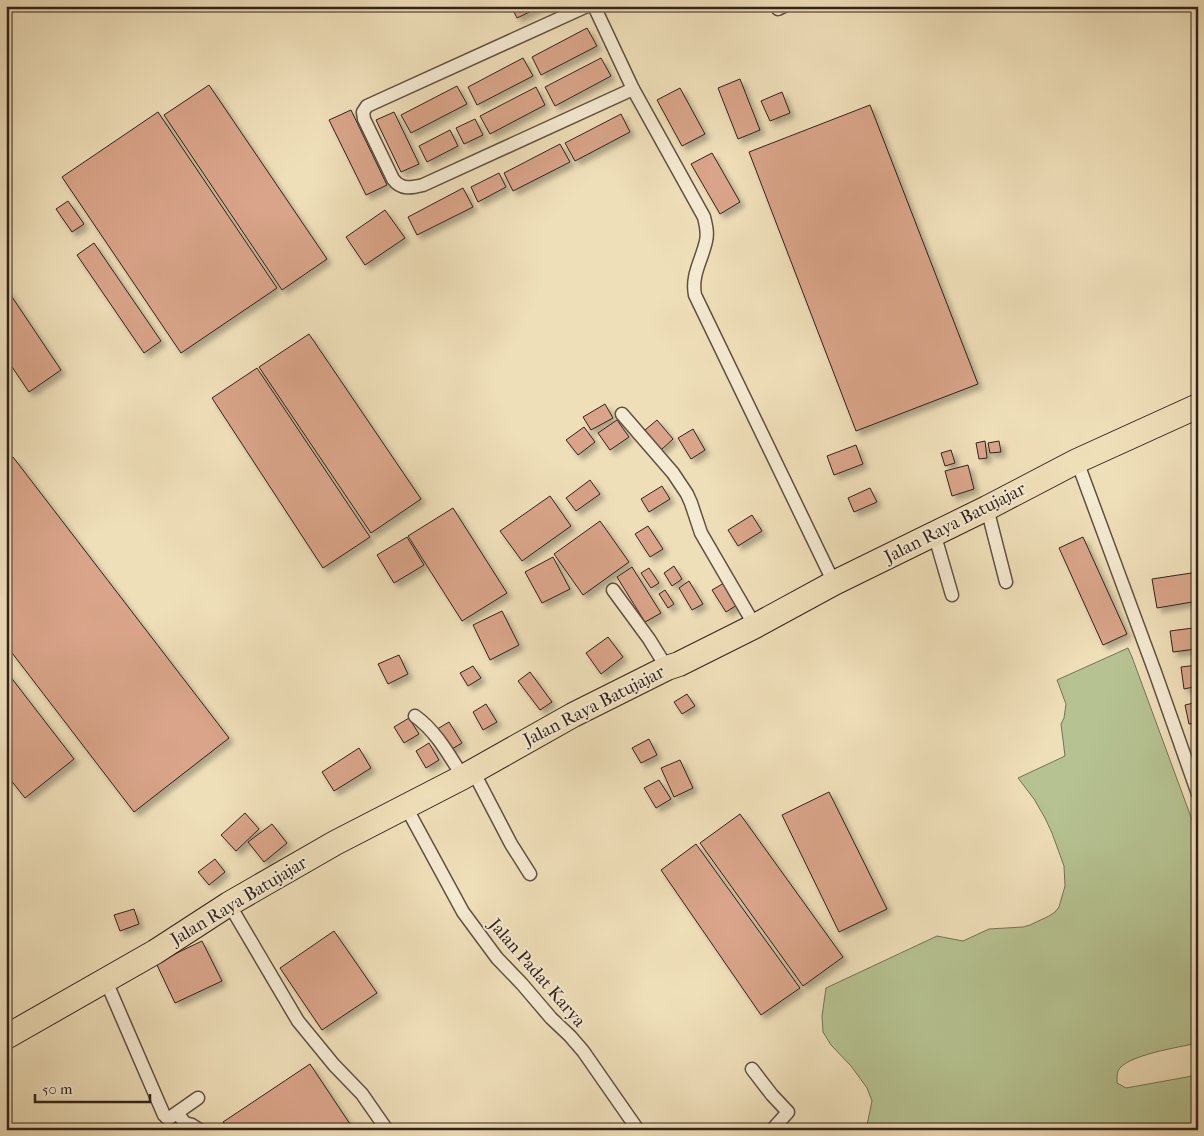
<svg xmlns="http://www.w3.org/2000/svg" width="1204" height="1136" font-family="'IM FELL French Canon',serif">
<style>
.green{fill:#b6c291;stroke:#747256}
.building{fill:#d9a489;stroke:#32221b;filter:url(#shadow)}
.lines{fill:none;stroke-linecap:round;stroke-linejoin:round}
.street-casing{stroke:#615142;stroke-width:15}
.highway-casing{stroke:#32221b;stroke-width:26}
.street{stroke:#f5ead2;stroke-width:12}
.highway{stroke:#efdfb9;stroke-width:24}
.labels{text-anchor:middle;dominant-baseline:central;stroke-width:4;stroke-linejoin:round;paint-order:stroke}
.street-label{font-size:18px;fill:#32221b;stroke:#f5ead2}
</style>
<defs>
<filter id="shadow"><feDropShadow dx="4.5" dy="4.5" stdDeviation="2.5" flood-color="#0004"/></filter>
</defs>
<rect width="100%" height="100%" fill="#efdfb9"/>
<filter id="stains"><feTurbulence type="fractalNoise" baseFrequency=".004" numOctaves="4"/><feColorMatrix values="0 0 0 0 .2 0 0 0 0 .09 0 0 0 0 .02 0 0 0 .5 -.17"/></filter>
<radialGradient id="worn" r=".72"><stop offset=".6" stop-color="#630" stop-opacity="0"/><stop offset="1" stop-color="#630" stop-opacity=".3"/></radialGradient>
<path class="green" d="M1128 648 1132 657 1198 836V1043C1181 1047 1125 1055 1118 1071 1117 1074 1117 1079 1117 1083L1126 1088 1198 1075V1130H866L872 1101 867 1088 851 1066 831 1045 823 1032 822 1016 826 988 937 936 963 941 989 929 1023 927 1030 925 1049 916 1055 912 1059 907 1065 886 1064 866 1052 833 1045 818 1034 799 1018 778 1065 756 1061 724 1064 718 1066 704 1057 680Z"/>
<g class="building">
<polygon points="511,6 542,6 517,18"/>
<polygon points="587,28 597,46 541,75 532,57"/>
<polygon points="523,58 533,76 477,105 468,87"/>
<polygon points="601,58 611,76 555,106 545,87"/>
<polygon points="740,79 760,130 738,139 718,88"/>
<polygon points="209,85 327,259 282,290 164,115"/>
<polygon points="457,86 467,104 411,133 401,115"/>
<polygon points="536,87 545,105 490,134 480,116"/>
<polygon points="680,88 705,134 682,146 657,100"/>
<polygon points="782,92 790,113 770,121 761,101"/>
<polygon points="870,105 978,384 856,431 749,152"/>
<polygon points="351,110 387,185 366,195 329,120"/>
<polygon points="158,112 277,288 181,353 62,177"/>
<polygon points="394,112 419,164 401,172 376,120"/>
<polygon points="621,114 630,132 575,161 565,143"/>
<polygon points="475,119 483,135 464,144 456,128"/>
<polygon points="450,130 458,146 427,162 419,146"/>
<polygon points="560,144 570,162 513,191 504,173"/>
<polygon points="712,153 740,202 720,214 691,164"/>
<polygon points="499,173 506,187 478,202 471,187"/>
<polygon points="463,188 473,207 417,235 408,217"/>
<polygon points="68,201 84,224 72,232 56,209"/>
<polygon points="385,210 405,238 365,265 346,237"/>
<polygon points="94,243 161,341 144,353 77,255"/>
<polygon points="6,288 61,370 29,392 6,358"/>
<polygon points="309,334 421,499 371,533 259,367"/>
<polygon points="257,368 370,537 323,568 212,398"/>
<polygon points="605,404 613,418 591,430 583,417"/>
<polygon points="617,420 629,437 610,450 598,433"/>
<polygon points="657,420 673,439 661,450 645,430"/>
<polygon points="584,427 595,442 578,455 566,440"/>
<polygon points="693,429 705,450 691,459 678,438"/>
<polygon points="985,441 987,458 979,459 976,443"/>
<polygon points="999,441 1001,452 990,453 988,443"/>
<polygon points="856,445 863,464 834,475 827,456"/>
<polygon points="951,450 955,463 945,466 941,453"/>
<polygon points="13,457 229,738 134,812 6,645 6,462"/>
<polygon points="968,465 974,489 952,496 945,471"/>
<polygon points="590,480 600,494 576,511 566,498"/>
<polygon points="662,486 670,499 649,512 641,499"/>
<polygon points="870,488 877,502 854,512 848,498"/>
<polygon points="550,496 571,526 522,561 500,531"/>
<polygon points="453,508 507,593 462,621 408,536"/>
<polygon points="752,515 762,531 738,546 728,530"/>
<polygon points="600,521 629,562 583,595 554,554"/>
<polygon points="648,526 663,549 650,557 635,534"/>
<polygon points="407,537 424,565 394,583 377,555"/>
<polygon points="1083,537 1127,634 1103,645 1059,548"/>
<polygon points="553,557 570,589 542,603 525,572"/>
<polygon points="674,566 682,579 672,586 664,573"/>
<polygon points="632,567 661,613 645,622 617,577"/>
<polygon points="649,568 659,583 651,588 641,573"/>
<polygon points="1198,572 1198,601 1157,608 1152,579"/>
<polygon points="689,581 703,604 692,610 679,588"/>
<polygon points="724,583 737,605 726,612 712,590"/>
<polygon points="665,590 674,604 668,608 659,594"/>
<polygon points="502,611 519,645 490,660 473,625"/>
<polygon points="1193,628 1196,649 1173,652 1170,631"/>
<polygon points="608,637 623,657 601,674 586,653"/>
<polygon points="399,655 408,674 388,684 378,664"/>
<polygon points="1198,665 1198,686 1184,689 1181,667"/>
<polygon points="473,666 481,678 468,686 460,673"/>
<polygon points="6,671 74,759 25,798 6,774"/>
<polygon points="530,672 552,702 540,710 518,681"/>
<polygon points="687,694 695,706 682,714 674,702"/>
<polygon points="1198,702 1198,723 1189,724 1185,705"/>
<polygon points="486,704 497,722 483,730 473,712"/>
<polygon points="409,718 419,734 404,743 394,727"/>
<polygon points="449,722 462,743 447,752 434,731"/>
<polygon points="649,739 657,755 641,763 632,748"/>
<polygon points="429,743 439,760 426,768 416,751"/>
<polygon points="359,748 371,768 334,791 322,772"/>
<polygon points="680,760 693,788 674,797 661,768"/>
<polygon points="659,780 671,799 656,808 644,788"/>
<polygon points="829,792 887,909 839,932 782,815"/>
<polygon points="245,813 259,829 236,851 221,835"/>
<polygon points="740,814 843,957 803,986 700,843"/>
<polygon points="272,824 287,843 264,862 248,842"/>
<polygon points="696,844 800,988 761,1015 661,870"/>
<polygon points="215,859 225,872 209,885 198,872"/>
<polygon points="134,909 139,924 120,931 114,915"/>
<polygon points="334,931 377,993 322,1030 280,968"/>
<polygon points="202,941 222,981 175,1003 156,963"/>
<polygon points="310,1064 354,1130 229,1130 223,1122"/>
</g>
<g class="lines">
<defs>
<g id="street">
<path d="M587 6 367 106 363 112 364 119 393 179C401 190 411 188 423 185L633 89"/>
<path d="M594 6 633 89 704 217C706 225 708 233 706 241 702 260 691 275 695 295L834 583"/>
<polyline points="777,6 778,9 784,6"/>
<polyline points="622,414 673,473 687,494 691,503 701,533 755,626"/>
<polyline points="1077,461 1155,672 1198,794"/>
<polyline points="987,508 1006,582"/>
<polyline points="934,533 952,595"/>
<polyline points="613,590 649,639 667,668"/>
<path d="M415 716C436 731 449 755 463 777"/>
<polyline points="473,771 511,844 530,874"/>
<polyline points="406,807 463,912 497,958 522,984 551,1018 570,1036 583,1051 638,1130"/>
<polyline points="229,904 298,1021 334,1065 362,1094 387,1130"/>
<polyline points="106,981 164,1115 168,1119 198,1098"/>
<polyline points="752,1069 772,1095 788,1112 772,1130"/>
<polyline points="177,1113 185,1123 192,1125 200,1130"/>
</g>
<polyline id="highway" points="6,1037 155,952 229,904 335,843 463,777 573,715 667,668 679,664 755,626 834,583 987,508 1077,461 1198,406"/>
</defs>
<use href="#street" class="street-casing"/>
<use href="#highway" class="highway-casing"/>
<use href="#street" class="street"/>
<use href="#highway" class="highway"/>
</g>
<g class="labels">
<g class="street-label">
<text transform="translate(955 523) rotate(-27)">Jalan Raya Batujajar</text>
<text transform="translate(594 706) rotate(-27)">Jalan Raya Batujajar</text>
<text transform="translate(239 901) rotate(-31)">Jalan Raya Batujajar</text>
<text transform="translate(537 973) rotate(49)">Jalan Padat Karya</text>
</g>
</g>
<rect width="1204" height="1136" fill="none" stroke="#efdfb9" stroke-width="25"/>
<rect x="8" y="8" width="1189" height="1121" fill="none" stroke="#32221b" stroke-width="2.5"/>
<rect x="12" y="12" width="1179" height="1111" fill="none" stroke="#32221b"/>
<path d="M35 1094v8h115v-8" fill="none" stroke="#32221b" stroke-width="2.5"/>
<text x="42" y="1094" font-size="15" fill="#32221b" stroke="#f5ead2" stroke-width="4" paint-order="stroke">50 m</text>
<rect width="100%" height="100%" filter="url(#stains)"/>
<rect width="100%" height="100%" fill="url(#worn)"/>
</svg>
